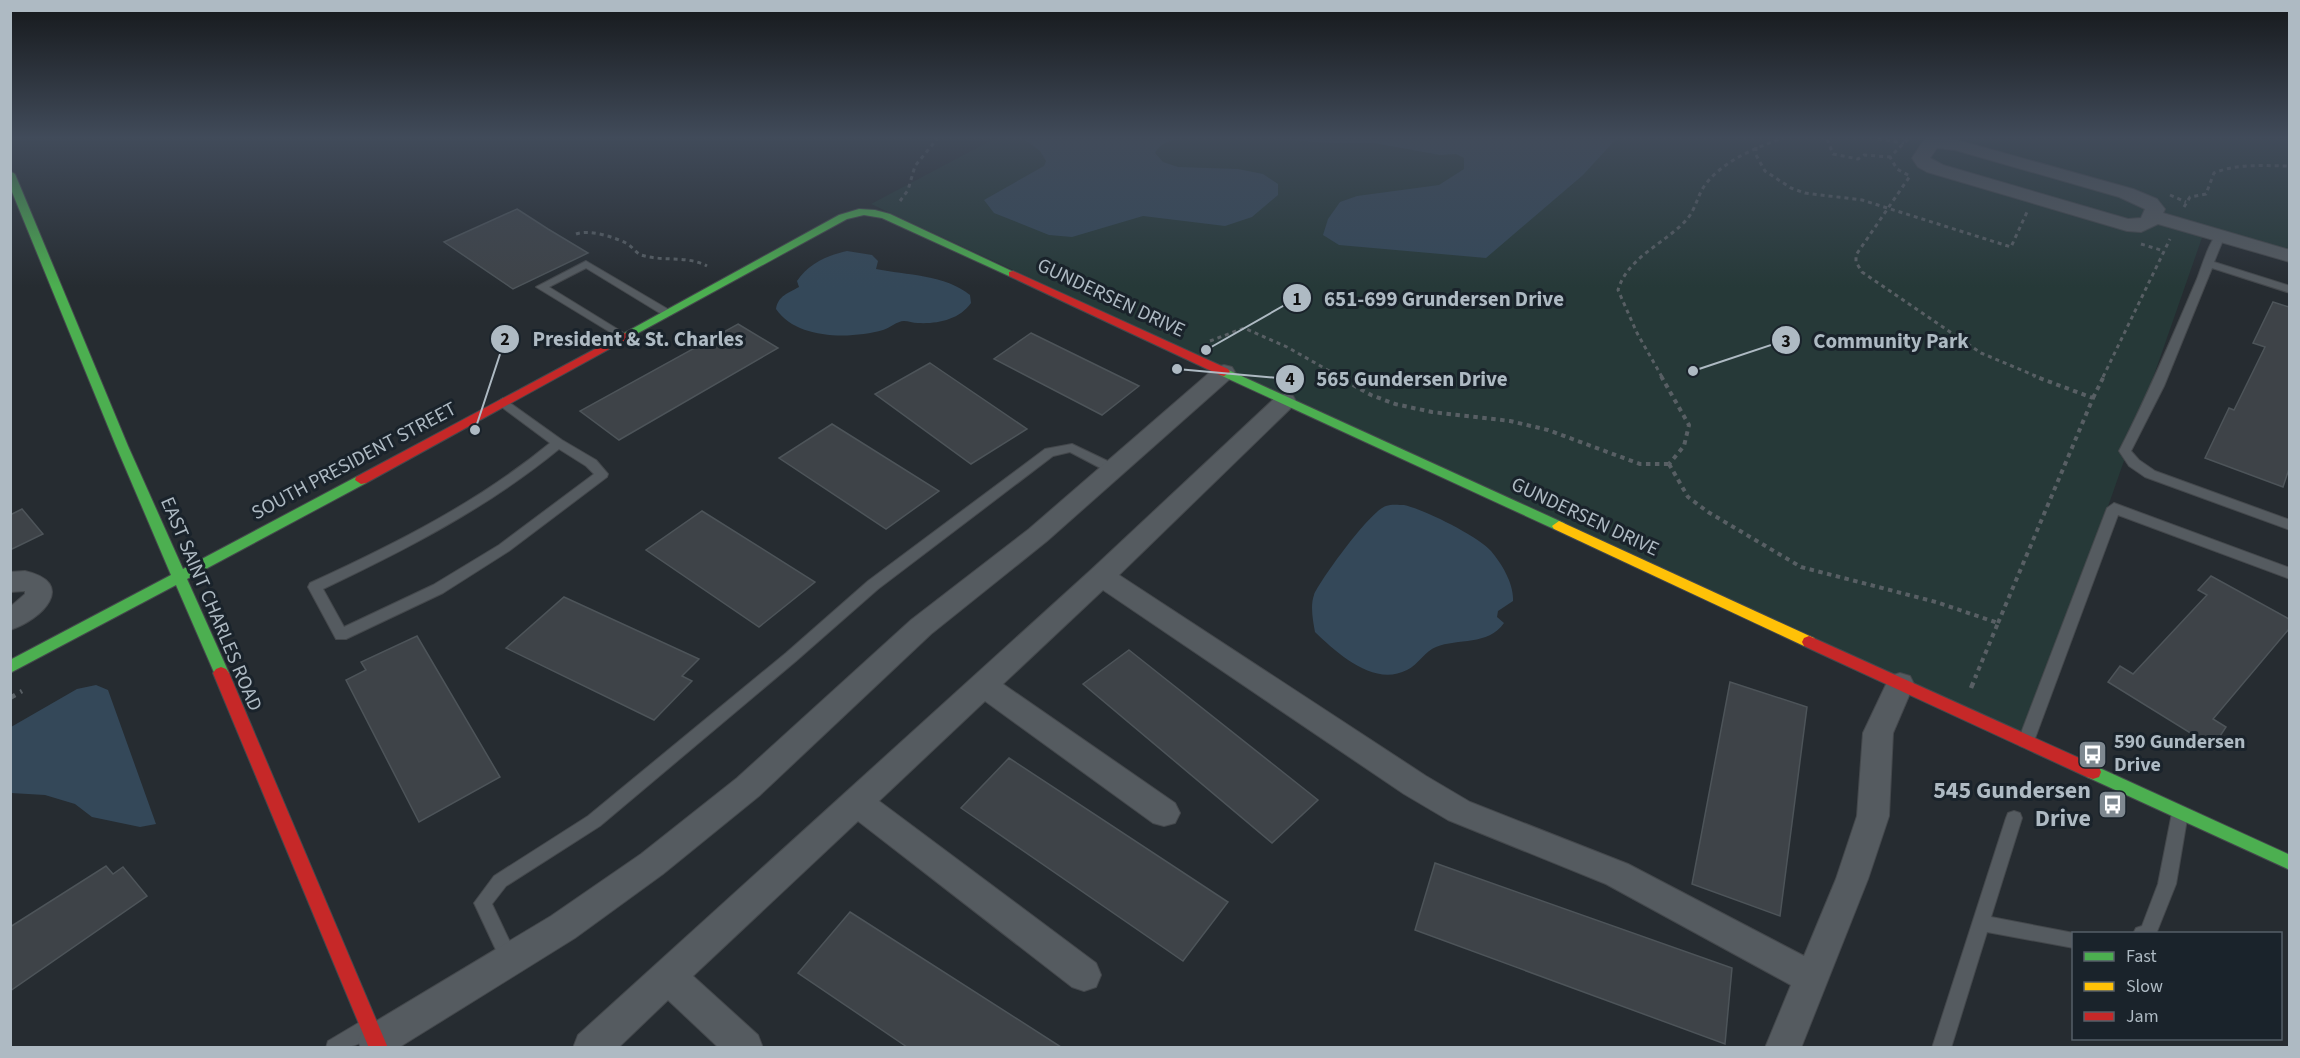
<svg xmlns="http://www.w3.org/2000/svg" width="2300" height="1058" font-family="'Source Sans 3',sans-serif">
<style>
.green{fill:#263938}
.water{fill:#344859}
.building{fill:#3e4348;stroke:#4d5459;stroke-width:1.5}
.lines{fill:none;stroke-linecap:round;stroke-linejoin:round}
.lane-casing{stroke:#44484c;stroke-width:2}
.street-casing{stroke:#44484c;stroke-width:2}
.fast-casing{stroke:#44484c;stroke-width:2}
.slow-casing{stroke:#44484c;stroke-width:2}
.jam-casing{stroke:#44484c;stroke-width:2}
.path-far2{stroke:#585f64;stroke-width:3;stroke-dasharray:4 4;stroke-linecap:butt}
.path-far1{stroke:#585f64;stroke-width:4;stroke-dasharray:4.5 4.5;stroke-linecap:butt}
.path{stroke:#585f64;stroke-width:4.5;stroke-dasharray:6 6;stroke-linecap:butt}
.lane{fill:#555b60;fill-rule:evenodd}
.street{fill:#555b60;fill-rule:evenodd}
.fast{fill:#4caf50;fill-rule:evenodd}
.slow{fill:#ffc107;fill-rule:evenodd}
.jam{fill:#c62828;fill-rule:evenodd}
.labels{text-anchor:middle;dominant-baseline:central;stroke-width:6;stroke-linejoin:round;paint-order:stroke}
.street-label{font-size:20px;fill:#aebac3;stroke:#1a232b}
.poi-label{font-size:20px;font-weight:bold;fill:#aebac3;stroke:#1a232b;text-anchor:start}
.near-poi-label{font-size:24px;font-weight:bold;fill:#aebac3;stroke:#1a232b;text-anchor:end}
.leader{fill:none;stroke:#aebac3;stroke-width:2}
.callout-dot{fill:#aebac3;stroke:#1a232b;stroke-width:2}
.mark-label{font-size:18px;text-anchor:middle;font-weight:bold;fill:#111}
.callout-label{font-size:21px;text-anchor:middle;font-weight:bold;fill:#aebac3;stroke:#1a232b;stroke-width:6;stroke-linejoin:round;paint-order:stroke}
</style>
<rect width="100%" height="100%" fill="#262c31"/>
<polygon class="green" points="994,139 2290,139 2289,256 2204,232 2026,741 871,204"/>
<g class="water">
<path d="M1024 139H1185C1173 139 1161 142 1155 153L1163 162 1178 167 1238 169 1263 174 1278 184V195L1252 217 1225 226 1143 216 1072 237 1049 235 994 213 984 200 1044 166 1046 161 1040 151Z"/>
<polygon points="1273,139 1616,139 1583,175 1486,258 1339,245 1323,235 1328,219 1340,202 1357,196 1439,185 1464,169 1464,158 1456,154 1440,155 1374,143 1331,143"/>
<path d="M847 251 872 255 878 261 876 269C906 275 946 275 970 295L971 303C959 320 937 324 918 323 913 323 908 321 904 321 897 321 890 328 883 330 851 339 797 340 776 309 778 296 788 293 799 287L797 281C808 264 828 255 847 251Z"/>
<path d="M1404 505C1423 509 1478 536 1491 551 1502 564 1514 584 1513 601L1498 611 1497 617 1504 623C1488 646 1458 638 1436 647 1426 650 1418 665 1407 670 1374 687 1338 654 1315 632 1313 621 1310 606 1314 595 1320 580 1371 510 1386 506 1391 504 1399 505 1404 505Z"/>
<polygon points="96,685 108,690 156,824 140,827 92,817 75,804 45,795 11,793 11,727 77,689"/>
</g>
<g class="building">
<polygon points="517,209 548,229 588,253 513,289 444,242"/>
<polygon points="2273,302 2289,307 2289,469 2283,487 2205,458 2229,408 2234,410 2265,347 2253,343"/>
<polygon points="738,324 778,348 619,440 580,411"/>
<polygon points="1031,333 1139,386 1102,415 994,359"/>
<polygon points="930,363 1027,429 971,464 875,394"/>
<polygon points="832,424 939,491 886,529 779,458"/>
<polygon points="22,509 43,534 10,550 10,515"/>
<polygon points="702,511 815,582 759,627 646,550"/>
<polygon points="2211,576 2289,619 2289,629 2213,719 2226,727 2213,747 2108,682 2120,666 2133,674 2207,595 2198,590"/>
<polygon points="564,597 699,659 682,676 692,681 654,720 506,648"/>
<polygon points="417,636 500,777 419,822 346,680 366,670 361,662"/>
<polygon points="1129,650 1318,800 1272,843 1083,684"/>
<polygon points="1730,682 1807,707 1780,916 1692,884"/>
<polygon points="1009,758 1228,902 1183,961 961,808"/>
<polygon points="1435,863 1732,968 1725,1044 1415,930"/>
<polygon points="106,866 113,874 123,867 147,896 10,991 10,927"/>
<polygon points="850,912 1061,1047 907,1047 798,973"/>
</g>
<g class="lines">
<defs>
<g id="lane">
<path d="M2220 232 2225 235 2214 262 2290 286V293L2212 268 2164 386 2131 451 2139 460 2155 471 2290 520V530L2145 477 2129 466 2119 451C2148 395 2172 337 2197 279 2201 269 2211 235 2220 232Z"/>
<polygon points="586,261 671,311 673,313 671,315 663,315 586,268 549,287 627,335 627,339 623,340 536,287"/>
<path d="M503 398 562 440 596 460 608 474 607 477 509 551 443 593 346 639H336L308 587 310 583C395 544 477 503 550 443L499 405 497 402ZM559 449 586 466 594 474 499 545 433 585 344 627 323 589C407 549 487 508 559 449Z"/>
<polygon points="1072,444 1118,466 1119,469 1118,472 1108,472 1070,452 1053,456 878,589 796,661 600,826 506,886 492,904 518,959 515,965 509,968 503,965 474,903 494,876 588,816 786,653 868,581 1045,449"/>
<polygon points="2114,503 2290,568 2290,579 2118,515 2034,741 2032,746 2026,747 2020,746 2018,741 2107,508"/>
<polygon points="2180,806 2186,808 2188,813 2176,884 2156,934 2133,934 2136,928 2142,926 2158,884 2172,813 2174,808"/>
<polygon points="2014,811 2020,813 2022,818 1991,917 2079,934 2074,934 2074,948 1987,932 1951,1048 1932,1048 2006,818 2008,813"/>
<path d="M365 1019 372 1021 374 1028C366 1048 344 1048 326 1048L328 1041Z"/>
</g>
<g id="street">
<path d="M1929 139 1957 140 2133 189 2157 199 2165 209 2163 213 2290 250V262L2158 224 2141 232 2127 231 1927 172 1918 167 1912 158 1924 140ZM1937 148 1955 150 2119 197 2145 209 2141 218 2128 219 1943 165 1930 158Z"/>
<polygon points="1224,365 1232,367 1235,372 1232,377 1047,541 931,634 759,796 663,874 575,938 398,1048 361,1048 358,1041 363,1029 551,916 641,854 737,778 911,620 1029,529 1216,367"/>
<polygon points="1285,394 1293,396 1296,401 1293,406 1119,575 1426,776 1470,802 1628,864 1804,956 1836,879 1857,816 1863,733 1890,676 1900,673 1910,676 1914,684 1893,733 1889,816 1868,879 1801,1048 1765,1048 1791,985 1606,884 1448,820 1404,794 1103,590 1003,684 1175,803 1180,813 1175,823 1164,826 1153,823 985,701 879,801 1096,963 1101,975 1096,987 1084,991 1072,987 858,821 693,976 758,1035 763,1048 719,1048 668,1000 618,1048 573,1048 578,1035 1092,569 1277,396"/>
<path d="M25 571C78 583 42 620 10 630V607L25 594V591L10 592V572Z"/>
</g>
<g id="fast">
<polygon points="10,171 15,174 128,446 183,569 356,477 361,476 367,480 366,483 187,579 229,673 226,677 221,679 216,677 176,585 10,673 10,660 171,575 116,446 10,187"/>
<polygon points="859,209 875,210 890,214 1018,274 1017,276 1009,276 882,218 864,215 847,219 629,338 625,339 619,336 839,215"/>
<polygon points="1224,368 1564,523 1566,526 1564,529 1554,529 1220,375 1218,372"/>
<polygon points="2093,765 2290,855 2290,870 2087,777 2085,772 2087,767"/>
</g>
<polygon id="slow" points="1559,521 1814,638 1816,642 1814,646 1804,646 1554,529 1552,526"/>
<g id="jam">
<polygon points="1013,271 1228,369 1230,372 1224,376 1220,375 1009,276 1009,272"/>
<polygon points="625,333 629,334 629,338 366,483 361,484 355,480 356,477"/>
<polygon points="1809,636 2099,767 2101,772 2099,777 2093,779 2087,777 1804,646 1802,642 1804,638"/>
<polygon points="221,667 226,669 229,673 388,1048 369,1048 213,673 216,669"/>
</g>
</defs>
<use href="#lane" class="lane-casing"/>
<use href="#street" class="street-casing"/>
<use href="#fast" class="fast-casing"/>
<use href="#slow" class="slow-casing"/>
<use href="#jam" class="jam-casing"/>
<g class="path-far2">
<polyline points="1827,139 1833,154 1858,159 1864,155 1890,157"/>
<polyline points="1878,139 1904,143"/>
<polyline points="1908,139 1890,157 1897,169 1910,176 1856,255 1856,262 1862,272 1981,353 2038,377"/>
<polyline points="1756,147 1756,155 1765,171 1791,188 1805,193 1862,200 2011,247 2027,212"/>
<polyline points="2170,195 2186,202"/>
<polyline points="900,201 908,190 915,166 937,139"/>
<path d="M2184 207 2190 197 2206 194 2214 173C2238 163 2264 166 2290 166"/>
<path d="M576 234C590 229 613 237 626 243 632 246 636 253 641 255 663 262 686 255 707 266"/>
<polyline points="2141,244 2164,251"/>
<polyline points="1210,341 1244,328 1287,347 1340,377"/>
<path d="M1662 377 1637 333 1618 290C1628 256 1667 243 1688 218 1696 208 1698 194 1705 185 1723 161 1753 149 1780 139"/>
<polyline points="2103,377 2170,239"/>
</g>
<g class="path-far1">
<polyline points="1337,376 1371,395 1395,404 1432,412 1510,421 1548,430 1640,464 1669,464"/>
<polyline points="1661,376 1689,425 1684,446 1669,464"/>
<polyline points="2093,398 2104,376"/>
<polyline points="1669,464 1688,497 1708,512 1801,567 1936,602 1998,623 1975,678"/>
<polyline points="1998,623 2093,398 2034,376"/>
</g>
<g class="path">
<polyline points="1971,688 1976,676"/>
<polyline points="10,698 22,691"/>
</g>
<use href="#lane" class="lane"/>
<use href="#street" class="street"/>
<use href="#fast" class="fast"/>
<use href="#slow" class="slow"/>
<use href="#jam" class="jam"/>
</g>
<linearGradient id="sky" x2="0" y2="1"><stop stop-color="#15181b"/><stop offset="0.48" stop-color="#414b5a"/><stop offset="1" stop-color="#414b5a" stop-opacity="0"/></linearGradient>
<rect width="2300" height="287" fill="url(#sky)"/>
<defs>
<symbol id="bus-square" viewBox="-11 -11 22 22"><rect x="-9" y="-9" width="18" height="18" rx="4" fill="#7e8890" stroke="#1a232b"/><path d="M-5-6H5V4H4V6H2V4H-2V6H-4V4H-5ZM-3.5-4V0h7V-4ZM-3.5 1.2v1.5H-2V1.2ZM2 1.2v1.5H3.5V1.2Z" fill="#fff"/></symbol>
</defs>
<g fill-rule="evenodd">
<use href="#bus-square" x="2076" y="738" width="33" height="33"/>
<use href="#bus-square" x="2096" y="788" width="33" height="33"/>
</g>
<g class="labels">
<g class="street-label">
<text transform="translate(1111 298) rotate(25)">GUNDERSEN DRIVE</text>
<text transform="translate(354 461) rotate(-28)">SOUTH PRESIDENT STREET</text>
<text transform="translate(1585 517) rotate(25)">GUNDERSEN DRIVE</text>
<text transform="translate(211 604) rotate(67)">EAST SAINT CHARLES ROAD</text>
</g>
<g class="poi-label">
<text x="2114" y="742">590 Gundersen<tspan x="2114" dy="23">Drive</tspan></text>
</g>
<g class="near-poi-label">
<text x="2091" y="790">545 Gundersen<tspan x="2091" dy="28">Drive</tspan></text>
</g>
</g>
<path class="leader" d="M1206 350L1297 298M475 430L505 339M1693 371L1786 340M1177 369L1290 379"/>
<g class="callout-dot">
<circle cx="1206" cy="350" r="6"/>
<circle cx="475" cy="430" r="6"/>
<circle cx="1693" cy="371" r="6"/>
<circle cx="1177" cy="369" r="6"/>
<circle cx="1297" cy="298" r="15"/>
<circle cx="505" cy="339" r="15"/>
<circle cx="1786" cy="340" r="15"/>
<circle cx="1290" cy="379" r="15"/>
</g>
<g class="mark-label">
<text x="1297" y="305">1</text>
<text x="505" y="345">2</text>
<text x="1786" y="347">3</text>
<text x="1290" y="385">4</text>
</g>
<g class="callout-label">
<text x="1444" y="306">651-699 Grundersen Drive</text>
<text x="638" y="346">President &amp; St. Charles</text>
<text x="1891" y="348">Community Park</text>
<text x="1412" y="386">565 Gundersen Drive</text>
</g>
<rect width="2300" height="1058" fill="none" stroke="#aebac3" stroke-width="24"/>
<rect x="2072" y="932" width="210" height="108" fill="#1a232b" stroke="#555f68" stroke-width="1.5"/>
<rect x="2084" y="952" width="30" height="9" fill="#4caf50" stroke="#555f68" stroke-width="1.5"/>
<text x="2126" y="962" font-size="18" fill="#aebac3">Fast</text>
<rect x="2084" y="982" width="30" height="9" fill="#ffc107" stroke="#555f68" stroke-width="1.5"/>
<text x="2126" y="992" font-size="18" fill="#aebac3">Slow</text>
<rect x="2084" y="1012" width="30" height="9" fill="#c62828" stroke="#555f68" stroke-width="1.5"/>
<text x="2126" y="1022" font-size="18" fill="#aebac3">Jam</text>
</svg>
